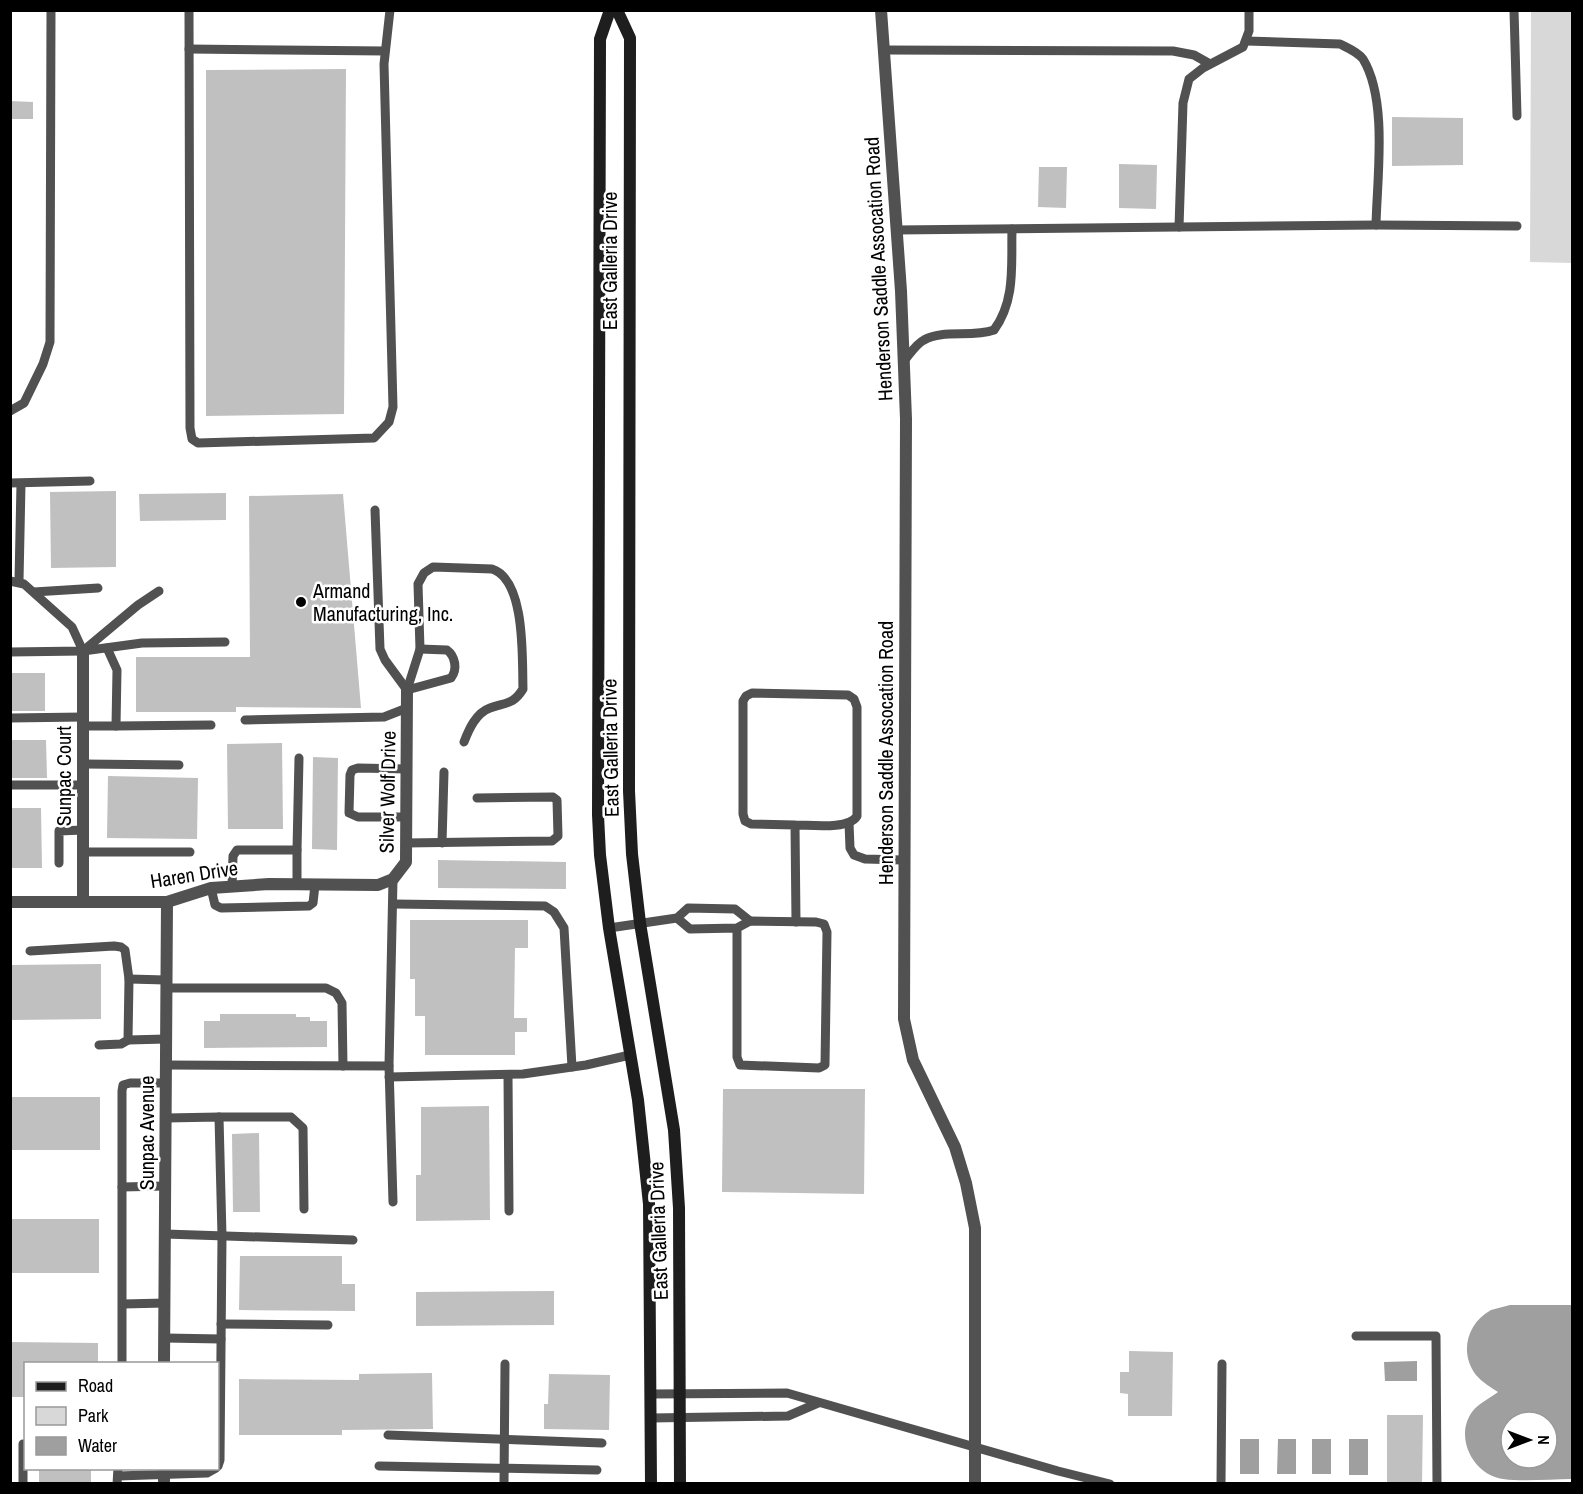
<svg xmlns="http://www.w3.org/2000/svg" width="1583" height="1494" font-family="'Archivo Narrow',sans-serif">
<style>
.green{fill:#d8d8d8}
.water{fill:#9f9f9f;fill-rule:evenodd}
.building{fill:#c0c0c0}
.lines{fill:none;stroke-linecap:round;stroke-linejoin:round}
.lane{stroke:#515151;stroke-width:9}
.street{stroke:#515151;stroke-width:12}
.secondary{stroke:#1e1e1e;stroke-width:12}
.poi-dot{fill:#000;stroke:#fff;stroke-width:2}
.labels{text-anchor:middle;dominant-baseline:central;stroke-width:5;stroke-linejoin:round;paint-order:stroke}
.street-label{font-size:20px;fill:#000;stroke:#fff}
.poi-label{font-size:20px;fill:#000;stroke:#fff;text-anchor:start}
</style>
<rect width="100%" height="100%" fill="#fff"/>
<polygon class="green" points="1531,11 1572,11 1572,263 1530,262"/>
<g class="water">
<path d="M1510 1305H1572V1479C1550 1479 1525 1482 1503 1479 1473 1475 1454 1437 1472 1412 1479 1403 1489 1399 1498 1392 1490 1387 1482 1382 1476 1375 1459 1353 1467 1323 1491 1310 1497 1308 1504 1307 1510 1305ZM1511 1422H1547V1458H1511Z"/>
<polygon points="1417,1361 1417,1381 1385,1381 1384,1362"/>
<rect x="1240" y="1439" width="19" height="35"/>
<polygon points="1278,1439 1296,1439 1296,1474 1277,1474"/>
<rect x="1312" y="1439" width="19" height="35"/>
<rect x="1349" y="1439" width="19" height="36"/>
</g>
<g class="building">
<polygon points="346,69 344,414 206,416 206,70"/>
<polygon points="10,101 33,102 33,119 10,119"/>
<polygon points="1392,117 1463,118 1463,165 1392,166"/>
<polygon points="1119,164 1157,165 1156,209 1119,208"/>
<polygon points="1039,167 1067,167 1066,208 1038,207"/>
<polygon points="116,491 116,567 51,568 50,492"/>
<polygon points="226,493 226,520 140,521 139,494"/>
<polygon points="343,494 361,708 236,707 236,712 136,712 136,657 250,657 249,496"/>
<rect x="10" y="673" width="35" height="38"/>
<polygon points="10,740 46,740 47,778 10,778"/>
<polygon points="282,743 283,829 228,829 227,744"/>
<polygon points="313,757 338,758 337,850 312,849"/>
<polygon points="108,776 198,778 197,839 107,838"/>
<polygon points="10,808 41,808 42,868 10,868"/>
<polygon points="438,860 566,862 566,889 438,888"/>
<polygon points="410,920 528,920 528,948 515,948 514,1018 527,1018 527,1032 515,1032 515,1055 425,1055 425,1016 415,1016 415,979 410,979"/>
<polygon points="101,964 101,1019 10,1020 10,965"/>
<polygon points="220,1014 296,1014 296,1017 310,1017 310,1021 327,1021 327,1047 204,1048 204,1021 220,1021"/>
<polygon points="723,1089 865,1089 864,1194 722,1192"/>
<rect x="10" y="1097" width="90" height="53"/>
<polygon points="489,1106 490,1220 416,1221 416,1175 421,1175 421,1107"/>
<polygon points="259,1133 260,1212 233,1212 232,1134"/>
<rect x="10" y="1219" width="89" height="54"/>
<polygon points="240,1256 342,1256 342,1284 355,1284 355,1311 239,1310"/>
<polygon points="554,1291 554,1325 416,1326 416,1292"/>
<polygon points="10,1342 98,1343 98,1364 26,1364 26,1397 10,1397"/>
<polygon points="1129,1351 1173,1352 1172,1416 1128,1416 1128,1394 1120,1393 1120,1372 1129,1372"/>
<polygon points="432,1373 433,1429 342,1430 342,1435 239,1435 239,1379 359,1380 359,1374"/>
<polygon points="549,1374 610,1375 609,1430 544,1429 544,1404 548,1404"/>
<polygon points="1387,1415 1423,1415 1422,1484 1387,1484"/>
<polygon points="39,1468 91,1468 91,1484 39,1483"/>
</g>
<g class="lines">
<g class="lane">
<polyline points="189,10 190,428 192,439 198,443 374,438 389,422 393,407 384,64 390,10"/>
<polyline points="1514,10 1517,116"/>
<path d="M1246 41 1340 44C1348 48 1358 52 1363 59 1388 100 1377 178 1376 225"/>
<polyline points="189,49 385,51"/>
<polyline points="885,50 1173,51 1194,55 1210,64"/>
<polyline points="1179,227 1183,103 1189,79 1203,68 1243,47 1249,31 1249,10"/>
<polyline points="896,230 1376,225 1517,226"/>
<path d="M904 361C910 354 916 344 924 340 943 329 972 338 994 330 1016 300 1011 264 1012 229"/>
<polyline points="10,411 24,403 43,364 50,342 51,10"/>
<polyline points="10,483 90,481"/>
<polyline points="375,510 380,649 385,660 407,690"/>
<polyline points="10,581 24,584 72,627 83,651 10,652"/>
<polyline points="19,581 21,484"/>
<polyline points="159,591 138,605 83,651 142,643 225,642"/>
<polyline points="34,592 98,588"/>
<path d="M407 690 420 649 418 584 424 573 433 567 492 569C526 580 522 659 523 689 513 705 506 702 490 708 476 713 469 729 464 742"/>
<path d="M407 690 451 678C458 669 455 656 447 650L420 649"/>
<polyline points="10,718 83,717"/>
<polyline points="245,720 384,717 407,708"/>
<polyline points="83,726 116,726 117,670 107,648"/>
<polyline points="116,726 211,725"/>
<polyline points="83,764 179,765"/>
<polyline points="10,785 83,785"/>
<polyline points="406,817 358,817 349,813 350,775 352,770 358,768 407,769"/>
<polyline points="849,823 850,848 854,855 865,859 903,860"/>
<path d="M795 825 751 824 745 821 743 814V701L746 696 752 693 848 695 854 699 857 707V816C849 830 811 825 795 825L796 922"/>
<polyline points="406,843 552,841 558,836 557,800 553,797 477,798"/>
<polyline points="442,843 444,772"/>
<polyline points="297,850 297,885"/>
<polyline points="83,852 190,852"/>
<polyline points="59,863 59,831 83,830"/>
<polyline points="393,879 389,1066 393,1202"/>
<polyline points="232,887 233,856 237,850 297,850 299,758"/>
<polyline points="211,888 215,905 221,908 309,906 313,903 315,885"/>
<polyline points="393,904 545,906 554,912 564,928 572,1067"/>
<polyline points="677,918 690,929 737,928 750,921 816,922 824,924 827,932 825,1065 819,1068 740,1065 737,1057 737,928"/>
<polyline points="609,928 677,918 688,908 735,909 750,921"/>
<polyline points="30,951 114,946 121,947 125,950 129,979 128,1040 121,1044 99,1045"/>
<polyline points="129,979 166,980"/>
<polyline points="166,988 326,988 336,993 342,1003 343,1066"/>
<polyline points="128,1040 166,1039"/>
<polyline points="166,1065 389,1066"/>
<polyline points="508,1075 509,1211"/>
<polyline points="389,1077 523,1074 586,1065 630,1055"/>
<polyline points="219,1117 291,1117 303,1128 304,1209"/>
<polyline points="166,1118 219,1117 222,1236 220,1460 218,1466"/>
<polyline points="122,1187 165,1186"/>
<polyline points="165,1234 353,1240"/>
<polyline points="123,1304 165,1303"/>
<polyline points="221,1324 328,1325"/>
<polyline points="1356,1336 1436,1336 1437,1484"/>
<polyline points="165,1338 221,1339"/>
<polyline points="122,1364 122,1091 123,1085 130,1083 166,1083"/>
<polyline points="651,1394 787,1393 1058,1471 1110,1484"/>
<polyline points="651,1418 788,1416 818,1403"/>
<polyline points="388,1435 602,1443"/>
<polyline points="379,1466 597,1470"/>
<polyline points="118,1476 207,1473 216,1468"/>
<polyline points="23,1484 23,1444"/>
<polyline points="117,1484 118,1468"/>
<polyline points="504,1484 505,1364"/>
<polyline points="1221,1484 1222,1364"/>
</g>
<g class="street">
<polyline points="881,10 901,291 906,419 904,1019 913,1060 955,1147 966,1183 975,1228 975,1484"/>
<polyline points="83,651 83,901"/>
<polyline points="10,902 167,902 211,888 269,884 378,885 393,879 406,862 407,690"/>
<polyline points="164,1364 167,902"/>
<polyline points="164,1484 164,1468"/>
</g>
<g class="secondary">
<polyline points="610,10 600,39 598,815 600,855 609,928 638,1100 649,1204 651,1484"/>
<polyline points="617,10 630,38 629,791 632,854 640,923 674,1130 679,1208 680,1484"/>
</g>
</g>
<circle class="poi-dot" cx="301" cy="602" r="6"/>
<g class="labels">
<g class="street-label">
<text transform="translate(609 261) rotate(-90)">East Galleria Drive</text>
<text transform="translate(878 269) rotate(-93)">Henderson Saddle Assocation Road</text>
<text transform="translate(610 748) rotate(-91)">East Galleria Drive</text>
<text transform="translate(885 753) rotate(-90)">Henderson Saddle Assocation Road</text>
<text transform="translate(63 776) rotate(-90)">Sunpac Court</text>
<text transform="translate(387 792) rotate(-89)">Silver Wolf Drive</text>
<text transform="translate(194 874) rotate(-9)">Haren Drive</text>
<text transform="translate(146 1133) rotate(-90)">Sunpac Avenue</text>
<text transform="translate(658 1231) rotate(-92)">East Galleria Drive</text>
</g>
<g class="poi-label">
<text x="313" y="590">Armand<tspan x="313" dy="23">Manufacturing, Inc.</tspan></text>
</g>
</g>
<rect width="1583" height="1494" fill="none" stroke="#000000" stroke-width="24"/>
<rect x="24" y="1362" width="195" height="108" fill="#ffffff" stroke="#999999" stroke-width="1.5"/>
<rect x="36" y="1382" width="30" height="9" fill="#1e1e1e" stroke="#999999" stroke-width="1.5"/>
<text x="78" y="1392" font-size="18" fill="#000000">Road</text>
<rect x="36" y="1407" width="30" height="18" fill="#d8d8d8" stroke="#999999" stroke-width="1.5"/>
<text x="78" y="1422" font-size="18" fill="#000000">Park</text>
<rect x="36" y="1437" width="30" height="18" fill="#9f9f9f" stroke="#999999" stroke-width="1.5"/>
<text x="78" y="1452" font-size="18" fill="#000000">Water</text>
<g transform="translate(1529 1440) rotate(90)"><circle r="28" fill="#ffffff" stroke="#999999" stroke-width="1.5"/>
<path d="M0-4.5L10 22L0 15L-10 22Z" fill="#000000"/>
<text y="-9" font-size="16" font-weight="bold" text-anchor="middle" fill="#000000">N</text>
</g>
</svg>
